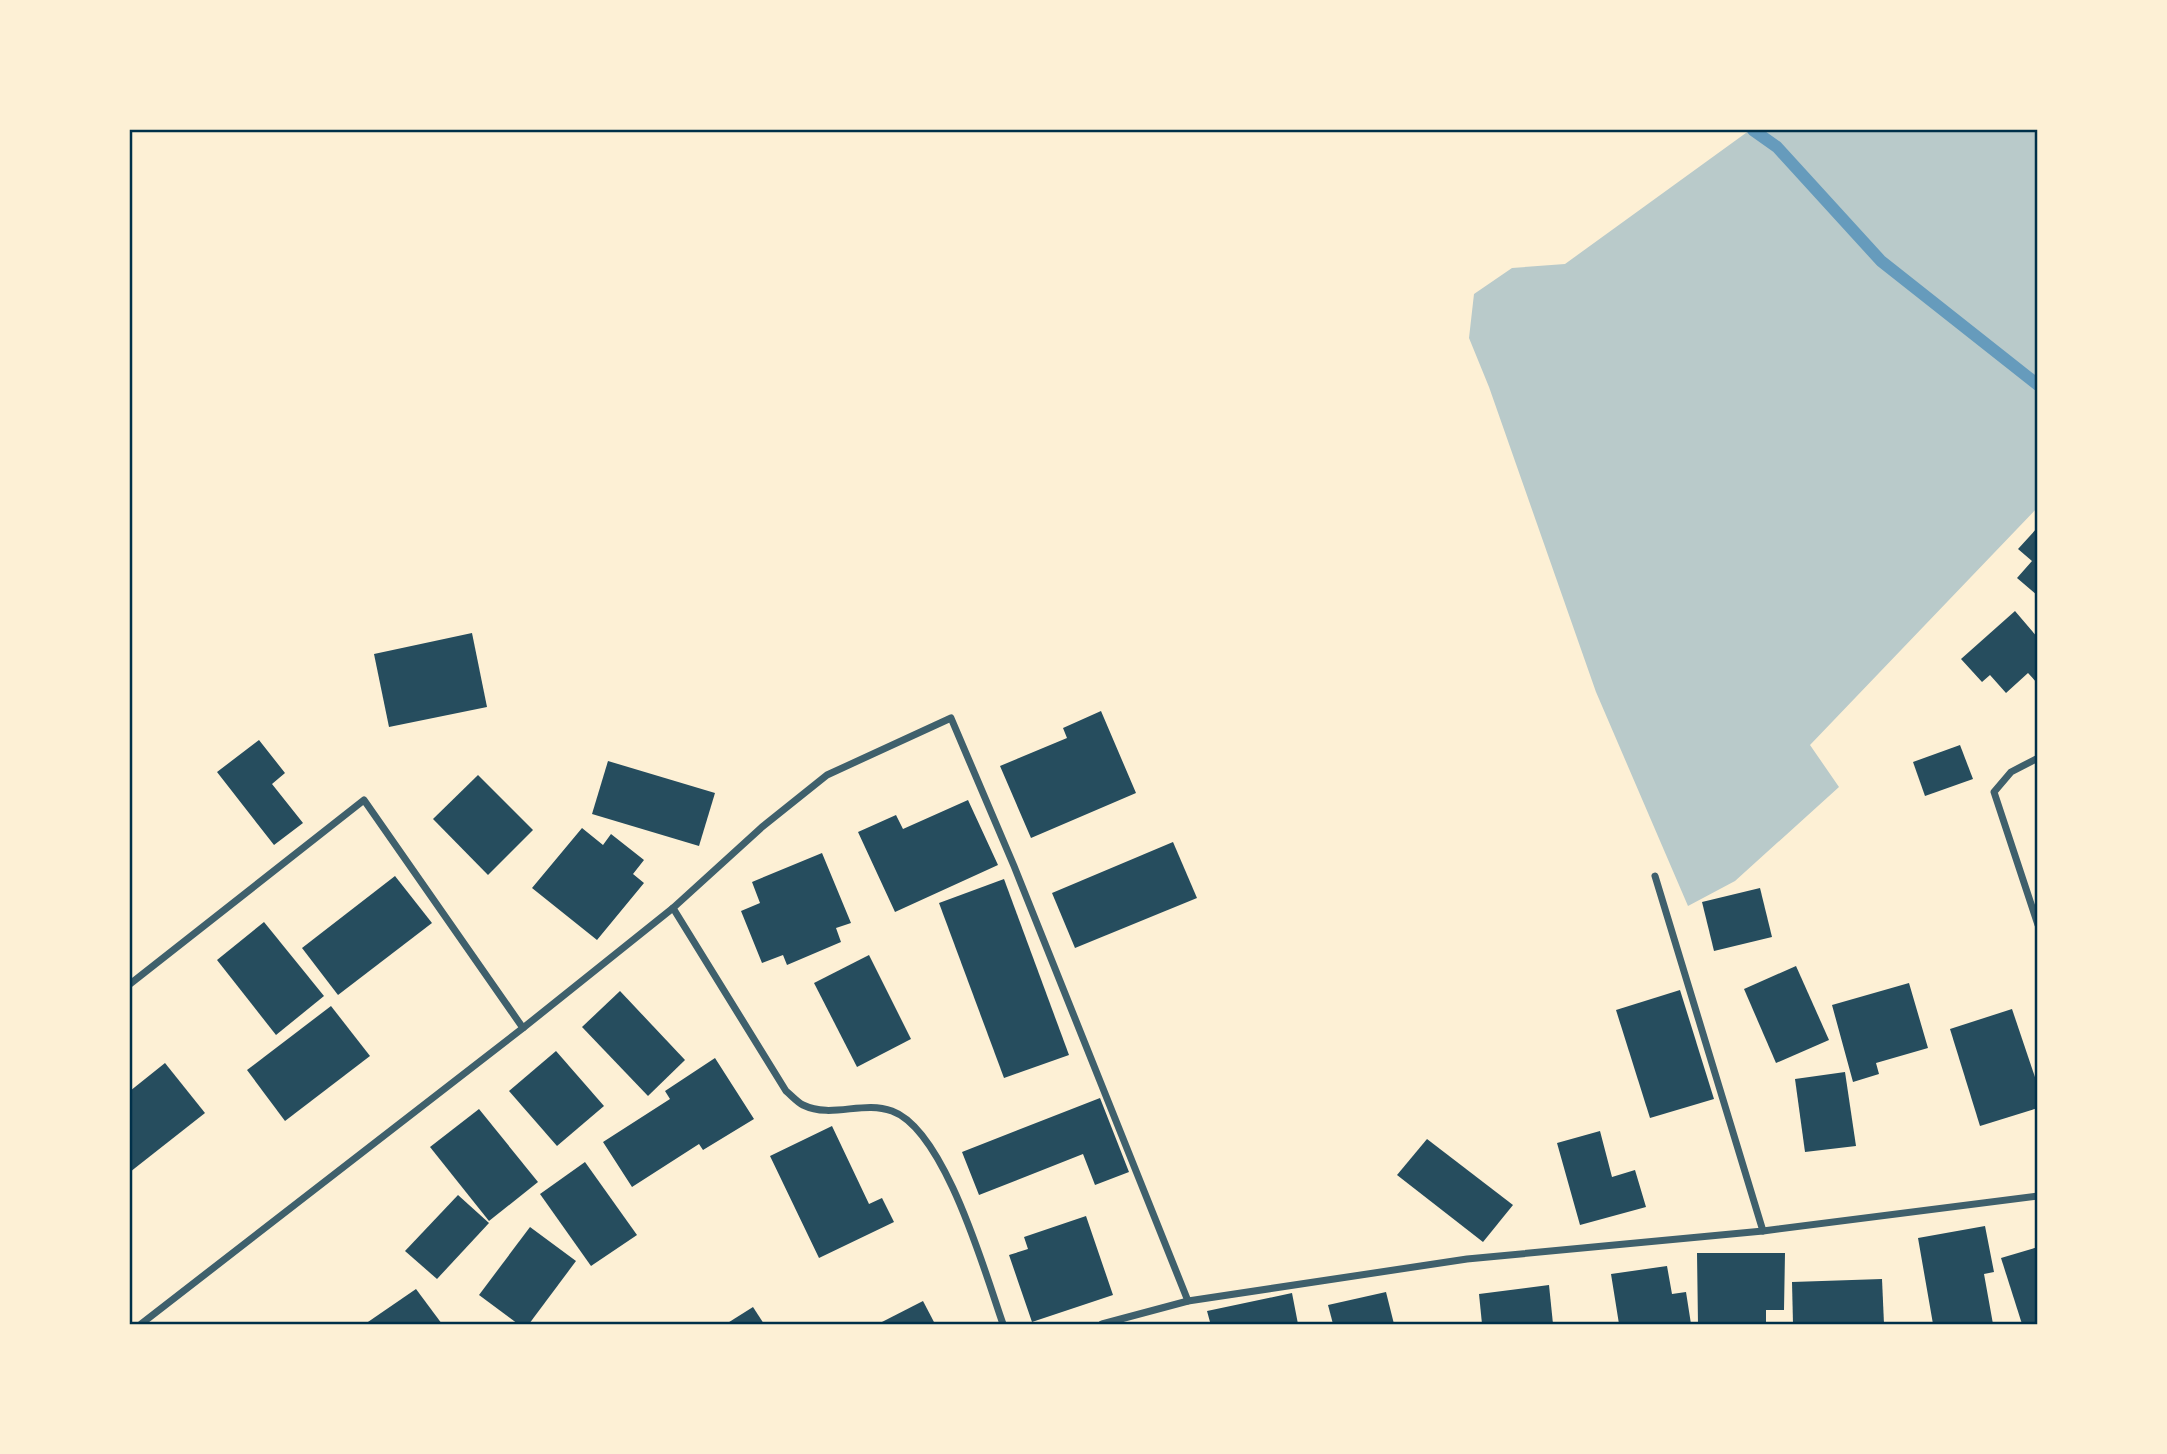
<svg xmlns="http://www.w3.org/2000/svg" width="2167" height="1454" font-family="'Fira Sans Condensed',sans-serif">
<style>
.green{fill:#b9caca}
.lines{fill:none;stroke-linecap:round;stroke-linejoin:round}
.stream{stroke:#669bbc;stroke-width:12}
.building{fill:#264d5e}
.minor{stroke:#3f606c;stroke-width:7}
.neatline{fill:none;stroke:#003049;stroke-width:2.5}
</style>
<rect width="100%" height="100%" fill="#fdf0d5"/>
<polygon class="green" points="1750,130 2037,130 2037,508 1810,745 1839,787 1735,881 1688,906 1596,692 1489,387 1469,338 1474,294 1512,268 1565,264"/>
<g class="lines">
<polyline class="stream" points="1753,130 1777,147 1881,261 2038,385"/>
</g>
<g class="building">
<polygon points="2038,527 2038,596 2017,578 2032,561 2018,549"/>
<polygon points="2015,611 2038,638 2038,684 2028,673 2006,693 1990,675 1982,682 1961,659"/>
<polygon points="472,633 487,707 389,727 374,654"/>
<polygon points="1101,711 1136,793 1031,838 1000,766 1067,738 1063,728"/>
<polygon points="259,740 285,773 272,784 303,823 274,845 217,772"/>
<polygon points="1960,745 1973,779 1925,796 1913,762"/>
<polygon points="608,761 715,793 699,846 592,814"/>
<polygon points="478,775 533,830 488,875 433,819"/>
<polygon points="968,800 998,865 895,912 858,832 896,815 903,829"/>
<polygon points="582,828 603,845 611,834 644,860 633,874 644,883 597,940 532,888"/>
<polygon points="1173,842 1197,898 1075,948 1052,893"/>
<polygon points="822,853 851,923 836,928 841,942 787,965 783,955 762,963 741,911 760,903 752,882"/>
<polygon points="395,876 432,923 338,995 302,948"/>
<polygon points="1004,879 1069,1055 1004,1078 939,903"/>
<polygon points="1760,888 1772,937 1714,951 1702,902"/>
<polygon points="264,922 324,996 276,1035 217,960"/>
<polygon points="869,955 911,1039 857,1067 814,983"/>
<polygon points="1796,966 1829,1040 1776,1063 1744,989"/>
<polygon points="1909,983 1928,1048 1876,1063 1879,1074 1853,1082 1832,1005"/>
<polygon points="1680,990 1714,1099 1650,1118 1616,1010"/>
<polygon points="620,991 685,1060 648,1096 582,1027"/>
<polygon points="331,1006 370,1056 285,1121 247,1070"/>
<polygon points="2012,1009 2038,1086 2038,1108 1980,1126 1950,1029"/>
<polygon points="556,1051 604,1106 557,1146 509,1091"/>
<polygon points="715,1058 754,1119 703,1150 699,1144 632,1187 603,1142 670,1099 665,1091"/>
<polygon points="165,1063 205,1113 130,1172 130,1091"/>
<polygon points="1845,1072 1856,1146 1805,1152 1795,1079"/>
<polygon points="1100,1098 1129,1172 1095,1185 1083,1154 979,1195 962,1152"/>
<polygon points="479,1109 538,1182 489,1221 430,1147"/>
<polygon points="832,1126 869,1204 882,1198 894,1222 819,1258 770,1156"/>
<polygon points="1600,1131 1612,1177 1635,1170 1646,1207 1580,1225 1557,1143"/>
<polygon points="1427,1139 1513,1205 1483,1242 1397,1175"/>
<polygon points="585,1162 637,1235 591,1266 540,1194"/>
<polygon points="458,1195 489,1223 437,1279 405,1251"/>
<polygon points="1086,1216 1113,1295 1032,1322 1009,1255 1028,1249 1024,1237"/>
<polygon points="1985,1226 1994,1272 1984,1274 1993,1324 1933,1324 1918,1238"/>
<polygon points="530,1227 576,1261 529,1324 518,1324 479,1295"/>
<polygon points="2038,1247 2038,1324 2022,1324 2001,1258"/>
<polygon points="1697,1253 1785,1253 1784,1310 1766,1310 1766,1324 1698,1324"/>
<polygon points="1667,1266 1672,1294 1686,1292 1691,1324 1619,1324 1611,1274"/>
<polygon points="1882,1279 1884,1324 1793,1324 1792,1282"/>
<polygon points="1549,1285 1553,1324 1482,1324 1479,1294"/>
<polygon points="416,1289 442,1324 365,1324"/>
<polygon points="1386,1292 1394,1324 1333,1324 1328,1305"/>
<polygon points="1292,1293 1298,1324 1202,1324 1210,1322 1207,1311"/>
<polygon points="923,1301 935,1324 878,1324"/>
<polygon points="753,1307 764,1324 726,1324"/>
</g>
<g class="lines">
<g class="minor">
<polyline points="2038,758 2011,772 1994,792 2038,925"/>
<polyline points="1655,876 1763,1231"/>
<path d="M673 908 786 1091C791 1095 797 1102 803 1105 832 1119 863 1100 892 1111 945 1130 985 1273 1003 1324"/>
<polyline points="130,984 364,800 523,1028"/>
<polyline points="141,1324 523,1028 673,908 762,827 827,775 951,718 1014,866 1188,1301"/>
<polyline points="1102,1324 1188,1301 1467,1259 1763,1231 2038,1196"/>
</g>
</g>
<rect width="2167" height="1454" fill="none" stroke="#fdf0d5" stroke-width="262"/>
<rect x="131" y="131" width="1905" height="1192" class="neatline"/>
</svg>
